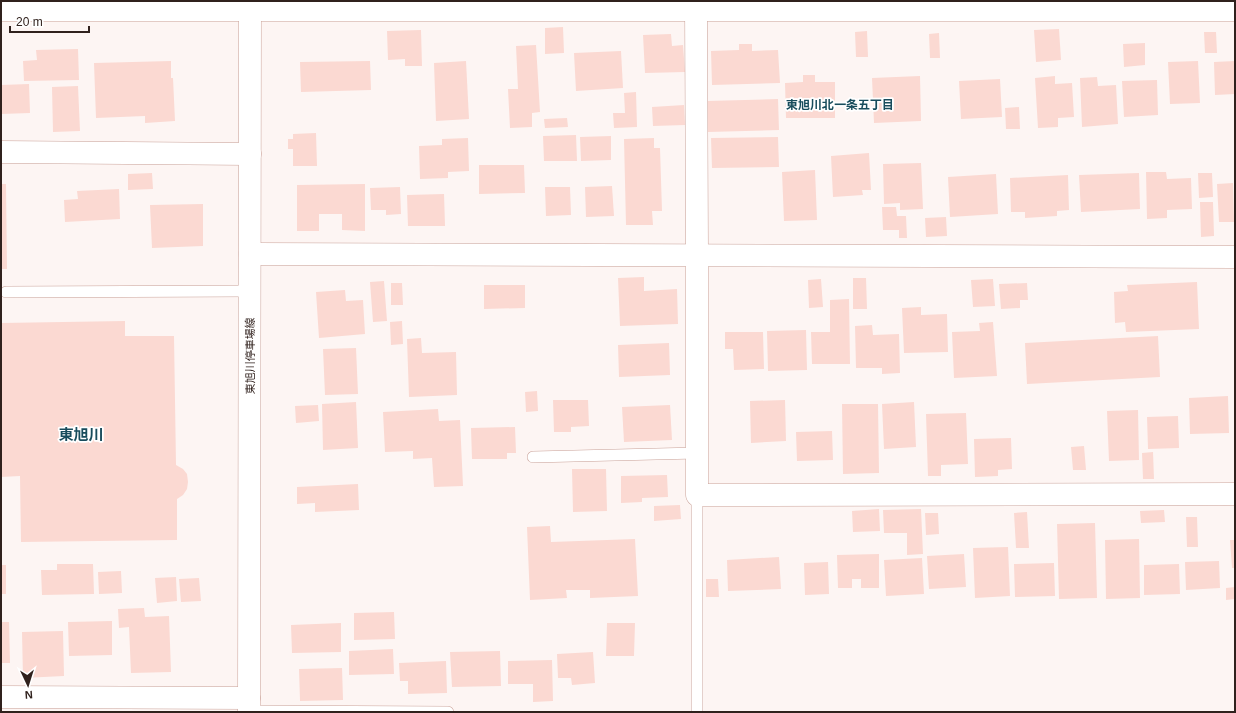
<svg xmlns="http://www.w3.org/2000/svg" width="1236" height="713" font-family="Arial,'Noto Sans JP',sans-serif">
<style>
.building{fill:#fbd9d2}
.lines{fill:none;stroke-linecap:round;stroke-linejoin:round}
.lane-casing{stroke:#c9a198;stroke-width:12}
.street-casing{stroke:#c9a198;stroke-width:23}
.secondary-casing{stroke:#c9a198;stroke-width:23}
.lane{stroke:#fff;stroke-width:11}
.street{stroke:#fff;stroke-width:22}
.secondary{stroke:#fff;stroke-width:22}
.labels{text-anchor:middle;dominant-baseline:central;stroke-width:3.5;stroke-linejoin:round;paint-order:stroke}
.street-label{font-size:11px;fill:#30211d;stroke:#fff}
.neighbourhood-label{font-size:12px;font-weight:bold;fill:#184c5c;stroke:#fff}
.district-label{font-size:15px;font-weight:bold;fill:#184c5c;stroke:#fff}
</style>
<rect width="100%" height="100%" fill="#fdf5f3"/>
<g class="building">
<polygon points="563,27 564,53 545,54 545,28"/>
<polygon points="1059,29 1061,60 1036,62 1034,30"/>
<polygon points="421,30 422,66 405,66 405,59 388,60 387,31"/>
<polygon points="867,31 868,57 856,57 855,32"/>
<polygon points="1204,32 1216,32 1217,53 1205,53"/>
<polygon points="939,33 940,58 930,58 929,34"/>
<polygon points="671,34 672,46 683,45 685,72 645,73 643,35"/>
<polygon points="1145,43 1145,65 1124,67 1123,44"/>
<polygon points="739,44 752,44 752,51 778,50 780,83 712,85 711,51 739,50"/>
<polygon points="536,45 540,112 532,113 532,127 510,128 508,89 518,89 516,46"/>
<polygon points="78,49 79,80 24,81 23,61 37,60 36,50"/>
<polygon points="621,51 623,88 576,91 574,53"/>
<polygon points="171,61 171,78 173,78 175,121 145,123 145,116 96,118 94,63"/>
<polygon points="370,61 371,90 301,92 300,62"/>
<polygon points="466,61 469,119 436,121 434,63"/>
<polygon points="1198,61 1200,103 1170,104 1168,62"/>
<polygon points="1235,61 1235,94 1215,95 1214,62"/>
<polygon points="803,75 815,75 815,82 835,82 835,118 786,118 785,83 803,82"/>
<polygon points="920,76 921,121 874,123 872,78"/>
<polygon points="1055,76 1055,84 1072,83 1074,117 1058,118 1058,127 1038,128 1035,78"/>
<polygon points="1097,77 1098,86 1116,85 1118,124 1082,127 1080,78"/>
<polygon points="1000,79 1002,117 961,119 959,81"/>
<polygon points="1157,80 1158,115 1124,117 1122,81"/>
<polygon points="29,84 30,113 1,114 1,85"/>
<polygon points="78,86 80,131 53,132 52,87"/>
<polygon points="636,92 637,127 614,128 613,113 625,113 624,93"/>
<polygon points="778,99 779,130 708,132 707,101"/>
<polygon points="684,105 685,125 653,126 652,107"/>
<polygon points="1019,107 1020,129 1006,129 1005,108"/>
<polygon points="567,118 568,127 545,128 544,119"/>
<polygon points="316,133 317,166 293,166 293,149 288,149 288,139 293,139 293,134"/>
<polygon points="576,135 577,161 544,161 543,136"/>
<polygon points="611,136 611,160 581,161 580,137"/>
<polygon points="778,137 779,167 712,168 711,138"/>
<polygon points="468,138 469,171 448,172 448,178 420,179 419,146 442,145 442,139"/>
<polygon points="654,138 654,148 660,148 662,211 652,211 653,225 626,225 624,139"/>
<polygon points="869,153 871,190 862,190 863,195 833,197 831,156"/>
<polygon points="921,163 923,209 900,210 900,203 884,204 883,164"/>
<polygon points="479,165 524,165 525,193 479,194"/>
<polygon points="815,170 817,220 784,221 782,172"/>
<polygon points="1146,172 1166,172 1167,179 1191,178 1192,209 1167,210 1167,218 1147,219"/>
<polygon points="152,173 153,189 128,190 128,174"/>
<polygon points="1139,173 1140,209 1081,212 1079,175"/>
<polygon points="1198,173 1212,173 1213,197 1199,198"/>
<polygon points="996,174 998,214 950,217 948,177"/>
<polygon points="1068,175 1069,210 1057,211 1057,216 1025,218 1025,212 1011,212 1010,178"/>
<polygon points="1233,183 1234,222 1219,222 1217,184"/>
<polygon points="1,184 6,184 7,269 1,269"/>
<polygon points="365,184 365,231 342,230 342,214 319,214 319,231 297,231 297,185"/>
<polygon points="612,186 614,216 586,217 585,187"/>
<polygon points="400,187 401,214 386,215 386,210 371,210 370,188"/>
<polygon points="545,187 570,187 571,215 546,216"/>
<polygon points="119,189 120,219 65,222 64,200 78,199 77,191"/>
<polygon points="444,194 445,226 408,226 407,195"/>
<polygon points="1200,202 1213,202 1214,236 1201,237"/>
<polygon points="203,204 203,246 152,248 150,205"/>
<polygon points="882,207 896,207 897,216 906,216 907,238 899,238 899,230 883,230"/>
<polygon points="946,217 947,236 926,237 925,218"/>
<polygon points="644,277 644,291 677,289 678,324 620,326 618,278"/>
<polygon points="853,278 866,278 867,309 853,309"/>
<polygon points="821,279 823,307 809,308 808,280"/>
<polygon points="993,279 995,306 973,307 971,280"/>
<polygon points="384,281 387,321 373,322 370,282"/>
<polygon points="1197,282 1199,329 1126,332 1125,322 1115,323 1114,292 1128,291 1127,285"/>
<polygon points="391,283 402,283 403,305 391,305"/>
<polygon points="1027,283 1028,300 1020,300 1020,308 1001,309 999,284"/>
<polygon points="484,285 525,285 525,308 484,309"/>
<polygon points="345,290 346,301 363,300 365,334 319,338 316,292"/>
<polygon points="849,299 850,364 812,364 811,332 830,332 830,300"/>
<polygon points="921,307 921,315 947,314 948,352 904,353 902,308"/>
<polygon points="125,321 125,336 174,336 176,465 183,469 187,474 188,482 187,489 183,495 177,499 177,540 21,542 20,476 1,477 1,323"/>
<polygon points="402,321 403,344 391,345 390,322"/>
<polygon points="993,322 997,376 954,378 952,332 980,331 979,323"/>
<polygon points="872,325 873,335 899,334 900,373 882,374 882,368 856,368 855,326"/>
<polygon points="806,330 807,370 768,371 767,331"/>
<polygon points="725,332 763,332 764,369 734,370 733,349 725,349"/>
<polygon points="1158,336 1160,377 1027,384 1025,343"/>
<polygon points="421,338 422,353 456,352 457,395 409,397 407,339"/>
<polygon points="669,343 670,375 619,377 618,345"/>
<polygon points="356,348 358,394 325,395 323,349"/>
<polygon points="537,391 538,411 526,412 525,392"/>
<polygon points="1228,396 1229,433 1190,434 1189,398"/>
<polygon points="553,400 588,400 589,426 571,427 571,432 554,432"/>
<polygon points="785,400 786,441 751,443 750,401"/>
<polygon points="356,402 358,448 323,450 322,404"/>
<polygon points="914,402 916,447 884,449 882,404"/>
<polygon points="842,404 878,404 879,473 843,474"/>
<polygon points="318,405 319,421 296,423 295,406"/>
<polygon points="670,405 672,440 624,442 622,407"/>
<polygon points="438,409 439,421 460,420 463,486 434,487 432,458 413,459 413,451 385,452 383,412"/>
<polygon points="1138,410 1139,460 1109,461 1107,411"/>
<polygon points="966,413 968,464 941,465 941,476 928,476 926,414"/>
<polygon points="1178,416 1179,448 1148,449 1147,417"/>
<polygon points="515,427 516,453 507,453 507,459 472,459 471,428"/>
<polygon points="832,431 833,460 797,461 796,432"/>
<polygon points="1011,438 1012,469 998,470 998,476 975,477 974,439"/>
<polygon points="1084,446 1086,470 1073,470 1071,447"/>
<polygon points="1153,452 1154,479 1143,479 1142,453"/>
<polygon points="572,469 606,469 607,511 573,512"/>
<polygon points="667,475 668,497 642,498 642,502 621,503 621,476"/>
<polygon points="358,484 359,510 315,512 315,503 297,504 297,487"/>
<polygon points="680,505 681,519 654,521 654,506"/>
<polygon points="879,509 880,531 853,532 852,511"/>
<polygon points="921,509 923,554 907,555 907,533 884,533 883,510"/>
<polygon points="1164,510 1165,522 1141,523 1140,511"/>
<polygon points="1027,512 1029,548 1016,548 1014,513"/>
<polygon points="925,513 938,513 939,534 926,535"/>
<polygon points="1186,517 1197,517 1198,547 1187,547"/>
<polygon points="1095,523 1097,598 1059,599 1057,524"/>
<polygon points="550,526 551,542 635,539 638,596 590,598 590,590 566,590 567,598 530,600 527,527"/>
<polygon points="1139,539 1140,598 1106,599 1105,540"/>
<polygon points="1230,540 1235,540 1235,568 1232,568"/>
<polygon points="1008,547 1010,596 975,598 973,548"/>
<polygon points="879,554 879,588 861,588 861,579 852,579 852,588 838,588 837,555"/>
<polygon points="964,554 966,587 929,589 927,556"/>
<polygon points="779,557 781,589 728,591 727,560"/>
<polygon points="922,558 924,594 886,596 884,560"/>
<polygon points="1219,561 1220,588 1186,590 1185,562"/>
<polygon points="828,562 829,594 805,595 804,563"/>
<polygon points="1054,563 1055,596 1015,597 1014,564"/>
<polygon points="57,564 93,564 94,594 42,595 41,570 57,570"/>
<polygon points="1179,564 1180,594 1144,595 1144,565"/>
<rect x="1" y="565" width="5" height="29"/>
<polygon points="121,571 122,593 99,594 98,572"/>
<polygon points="176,577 177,601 157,603 155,578"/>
<polygon points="199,578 201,601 181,602 179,579"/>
<polygon points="706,579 718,579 719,597 706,597"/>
<polygon points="1235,587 1235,599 1226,600 1226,588"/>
<polygon points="144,608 145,617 169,616 171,672 131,673 129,627 119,628 118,609"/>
<polygon points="394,612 395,639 354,640 354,613"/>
<polygon points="112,621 112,655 69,656 68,622"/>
<polygon points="1,622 9,622 10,663 1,663"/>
<polygon points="341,623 341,652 292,653 291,625"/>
<polygon points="607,623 635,623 634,656 606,656"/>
<polygon points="63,631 64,676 23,678 22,632"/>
<polygon points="393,649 394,674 349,675 349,651"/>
<polygon points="500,651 501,686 452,687 450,652"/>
<polygon points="593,652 595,683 572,685 571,678 558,678 557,654"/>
<polygon points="552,660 553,701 533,702 533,684 508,684 508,661"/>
<polygon points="446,661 447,693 408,694 408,681 400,681 399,663"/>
<polygon points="342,668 343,700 300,701 299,669"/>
</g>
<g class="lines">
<defs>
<g id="lane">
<polyline points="6,292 250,291"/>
<polyline points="533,457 697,453"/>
<polyline points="697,495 697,712"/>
<polyline points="249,711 448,712"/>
</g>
<g id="street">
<polyline points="696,1 697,256 697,495 1235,494"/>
<polyline points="1,10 1235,10"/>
<polyline points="1,152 250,154"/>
<polyline points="250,254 1235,257"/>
<polyline points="1,697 249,698"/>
</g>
<polyline id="secondary" points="249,712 250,1"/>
</defs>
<use href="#lane" class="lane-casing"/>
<use href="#street" class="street-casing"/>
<use href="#secondary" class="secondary-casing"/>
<use href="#lane" class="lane"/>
<use href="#street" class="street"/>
<use href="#secondary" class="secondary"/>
</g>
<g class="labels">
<g class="street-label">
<text transform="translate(250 356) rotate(-90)">東旭川停車場線</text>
</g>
<g class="neighbourhood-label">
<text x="840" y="105">東旭川北一条五丁目</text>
</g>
<g class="district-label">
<text x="81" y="434">東旭川</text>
</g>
</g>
<rect width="1236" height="713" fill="none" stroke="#30211d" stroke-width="4"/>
<g transform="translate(28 685) rotate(176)" stroke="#ffffff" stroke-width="3" paint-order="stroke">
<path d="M0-3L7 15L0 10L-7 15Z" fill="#30211d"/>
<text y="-6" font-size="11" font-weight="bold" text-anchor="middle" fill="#30211d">N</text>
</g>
<path d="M10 26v6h79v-6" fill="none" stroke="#30211d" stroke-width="2"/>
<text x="16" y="26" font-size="12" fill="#30211d" stroke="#ffffff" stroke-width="3" paint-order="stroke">20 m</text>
</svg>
